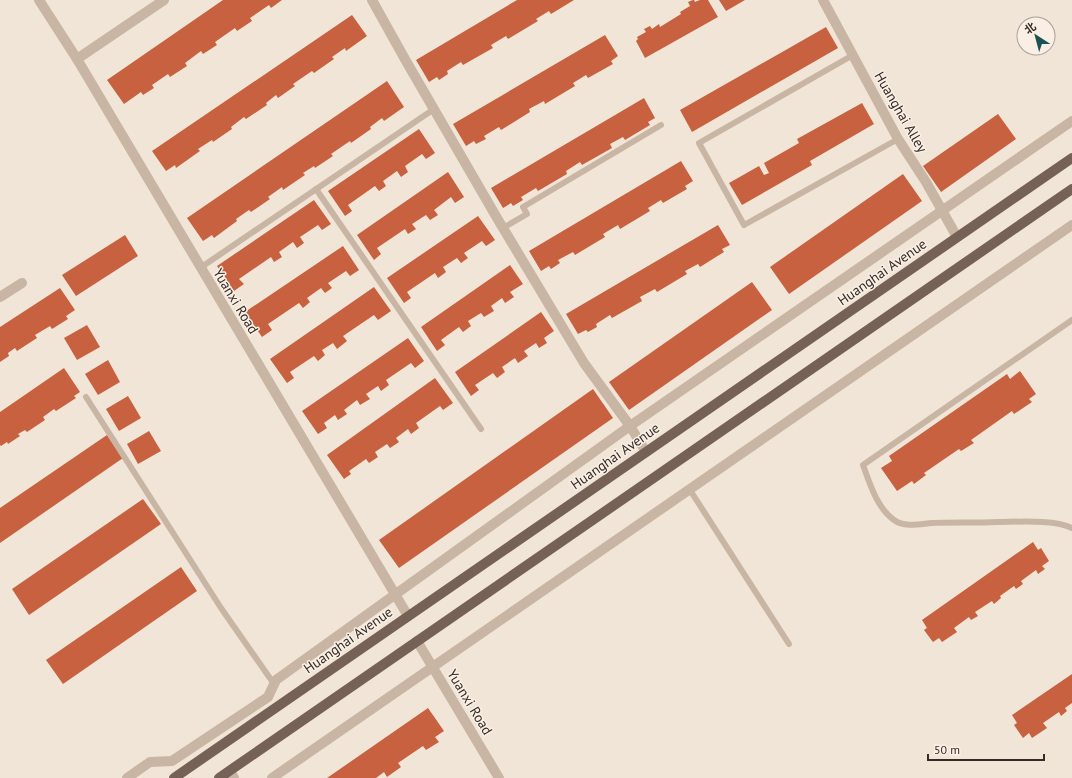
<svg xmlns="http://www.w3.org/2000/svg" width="1072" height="778" font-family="'PT Sans','Noto Sans SC',sans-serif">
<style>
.building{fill:#c7613f}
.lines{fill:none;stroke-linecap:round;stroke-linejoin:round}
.service{stroke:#c9b5a4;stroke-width:6}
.minor{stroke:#c9b5a4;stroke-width:10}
.primary{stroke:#766156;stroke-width:10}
.labels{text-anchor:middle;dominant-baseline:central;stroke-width:3;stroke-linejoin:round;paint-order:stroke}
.street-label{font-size:14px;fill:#342a26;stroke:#f9efe4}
</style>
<rect width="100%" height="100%" fill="#f1e5d7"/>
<g class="building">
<polygon points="223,0 282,0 271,8 269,5 250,18 252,21 237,31 235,28 215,42 217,45 203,54 201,51 185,63 187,66 170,77 168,74 152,85 154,88 143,95 141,92 124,104 107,80"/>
<polygon points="517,0 574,0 551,14 549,11 536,19 538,21 508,39 506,36 491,45 493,48 463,65 461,62 447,71 448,74 439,80 437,77 429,82 416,60"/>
<polygon points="693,0 694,0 695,2 700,0 708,0 718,17 645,58 636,41 638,39 637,37 646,32 644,29 650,26 652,29 659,24 660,27 681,14 680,12 690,6 688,2"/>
<polygon points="719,0 745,0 726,11"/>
<polygon points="352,15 367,36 346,51 345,48 332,57 334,59 314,73 312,71 293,84 295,86 278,98 276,95 266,103 267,105 246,119 244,117 231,127 232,129 213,142 212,140 198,149 200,151 176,168 175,165 166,171 152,151"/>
<polygon points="826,27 838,48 692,132 680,110"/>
<polygon points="605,35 618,56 611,61 613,64 588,78 586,75 573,83 575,86 545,104 544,101 529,109 530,112 501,130 499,127 484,136 486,139 476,144 474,141 466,146 453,124"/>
<polygon points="387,81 404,107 384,121 382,118 370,127 371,129 351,143 350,141 331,154 333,156 315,168 314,166 303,173 305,175 283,190 282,187 268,197 270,199 251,212 249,210 236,219 237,221 214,238 212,235 203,241 187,218"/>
<polygon points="644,98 655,118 648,122 650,125 625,140 623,137 610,144 612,148 582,165 580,162 566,171 567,174 538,191 536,188 521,197 523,200 513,206 511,203 503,208 491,188"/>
<polygon points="862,103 874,124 810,161 812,165 742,205 729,183 759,166 764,175 769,173 764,163 799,143 797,139"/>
<polygon points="998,114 1016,139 941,192 923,166"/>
<polygon points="419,129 435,153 426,159 422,154 405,166 408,172 401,177 397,171 383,181 386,186 379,191 375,186 348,205 352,211 345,216 328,191"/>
<polygon points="681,161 693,181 685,186 687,189 663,203 661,200 648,208 650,211 620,229 618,225 603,234 605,237 575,255 573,252 558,260 560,263 551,269 549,266 541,271 529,251"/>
<polygon points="448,172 464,197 455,203 451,197 434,210 438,215 430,220 426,215 412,224 416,229 408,234 405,229 377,248 381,254 374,260 357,235"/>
<polygon points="903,174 922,201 789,294 770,267"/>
<polygon points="314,200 331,224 322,230 318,225 300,237 304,243 297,248 293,242 279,252 282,257 274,262 271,257 239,279 244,284 234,291 217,266"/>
<polygon points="478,216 495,240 486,246 482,241 464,253 468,258 461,263 457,258 443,267 446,272 438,278 435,273 407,292 411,298 404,303 387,278"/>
<polygon points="718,225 730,245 722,249 724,252 700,267 698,264 685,271 687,274 657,292 655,289 640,297 642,301 612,318 610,315 596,324 597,327 588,332 586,330 578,334 566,314"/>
<polygon points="125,235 138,256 76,296 62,275"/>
<polygon points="343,246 359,270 350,276 346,271 328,283 332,288 325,293 321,288 307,298 310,302 303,308 299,303 268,324 272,330 262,337 245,312"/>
<polygon points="510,265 523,284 510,292 514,297 505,303 502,298 491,306 494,311 484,317 481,313 468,321 471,326 463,332 459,327 441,340 445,345 437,351 421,327"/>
<polygon points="752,282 772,310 629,410 609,382"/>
<polygon points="374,287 391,311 378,320 374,315 343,336 347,341 337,349 333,343 322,350 325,355 318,361 314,356 290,372 294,378 287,383 270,359"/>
<polygon points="60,288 75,310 66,316 68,319 52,329 50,326 35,335 37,338 17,351 15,348 8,353 9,356 0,362 0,327"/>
<polygon points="541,312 554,331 544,338 547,343 539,348 536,343 524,351 528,356 518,363 515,358 502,367 505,372 497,378 493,373 475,385 479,390 471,396 455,372"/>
<polygon points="87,325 100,347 77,360 64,338"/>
<polygon points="408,338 424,361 415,368 411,363 386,380 389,385 381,391 378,386 366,394 370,399 360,405 357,400 344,410 347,414 338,420 335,415 324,423 327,428 318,434 302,411"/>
<polygon points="108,360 120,382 98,395 85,374"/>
<polygon points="64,368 80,392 74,396 76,398 56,411 54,409 43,417 45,420 27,432 25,430 18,434 20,436 8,444 7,442 1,446 0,445 0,412"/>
<polygon points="1020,371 1036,394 1029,399 1032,402 1014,414 1012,411 971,440 974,443 961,451 959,449 924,473 926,475 914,484 912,481 897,491 881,468 892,461 889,456 1007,374 1010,379"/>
<polygon points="435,378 453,403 443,410 440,406 416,423 419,428 411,434 408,429 396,438 399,442 390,448 387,444 375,452 378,457 369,463 366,459 349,471 351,474 344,479 327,455"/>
<polygon points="593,389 613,418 399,568 379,540"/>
<polygon points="128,396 141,418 119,431 106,409"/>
<polygon points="149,431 161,451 138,464 127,444"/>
<polygon points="107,435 123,458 0,543 0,508"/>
<polygon points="143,499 161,524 29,615 12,589"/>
<polygon points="1033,542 1038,550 1041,548 1049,561 1042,566 1045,569 1038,574 1036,570 1021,581 1023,584 1016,589 1014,586 1000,596 1001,598 994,604 992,601 975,612 978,616 971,620 969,617 954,628 957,632 942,642 939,638 933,642 924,630 927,628 922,620"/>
<polygon points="181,567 197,591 63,684 46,660"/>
<polygon points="1072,674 1072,703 1065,708 1067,711 1061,716 1059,712 1043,723 1047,728 1032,738 1029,733 1023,738 1014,725 1017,723 1012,715"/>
<polygon points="428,708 444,731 435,737 439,742 426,750 423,746 398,763 401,767 387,777 384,772 376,778 327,778"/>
</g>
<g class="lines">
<g class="service">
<polyline points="853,55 699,143 744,225 898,139"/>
<polyline points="316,189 481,429"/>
<polyline points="503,228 527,214 523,207 661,125"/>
<polyline points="200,268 434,109"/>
<path d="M1072 320 863 465C870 484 877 508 894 520 905 528 920 524 932 523 954 522 975 523 997 522 1016 522 1055 519 1072 528"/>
<polyline points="86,397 221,608 274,684"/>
<polyline points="690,490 789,644"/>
</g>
<g class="minor">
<polyline points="39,0 77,59 408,616"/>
<polyline points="372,0 406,61 497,218 584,363 630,426 646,452"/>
<polyline points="823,0 898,139 926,182 957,237"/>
<polyline points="77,59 164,0"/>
<polyline points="0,297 22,283"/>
<polyline points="417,641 499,778"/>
<polyline points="230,771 234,778"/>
<polyline points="127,778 150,762 172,761 268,697 276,680 630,426 1072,121"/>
<polyline points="272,778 1072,225"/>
</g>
<g class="primary">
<polyline points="174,778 1072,158"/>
<polyline points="219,778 1072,189"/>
</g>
</g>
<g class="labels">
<g class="street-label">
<text transform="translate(901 112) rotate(60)">Huanghai Alley</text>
<text transform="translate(882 272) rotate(-35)">Huanghai Avenue</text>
<text transform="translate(236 301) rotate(59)">Yuanxi Road</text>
<text transform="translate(615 456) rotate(-35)">Huanghai Avenue</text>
<text transform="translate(348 640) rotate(-35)">Huanghai Avenue</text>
<text transform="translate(470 702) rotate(59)">Yuanxi Road</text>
</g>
</g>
<g transform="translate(1036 36) rotate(324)"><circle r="19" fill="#f9efe4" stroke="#aaa098"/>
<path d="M0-3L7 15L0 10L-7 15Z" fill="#1b5256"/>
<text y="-6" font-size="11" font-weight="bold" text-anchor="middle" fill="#342a26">北</text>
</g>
<path d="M928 754v6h116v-6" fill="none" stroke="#342a26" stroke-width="2"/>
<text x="934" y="754" font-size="12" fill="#342a26" stroke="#f9efe4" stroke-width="3" paint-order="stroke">50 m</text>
</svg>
